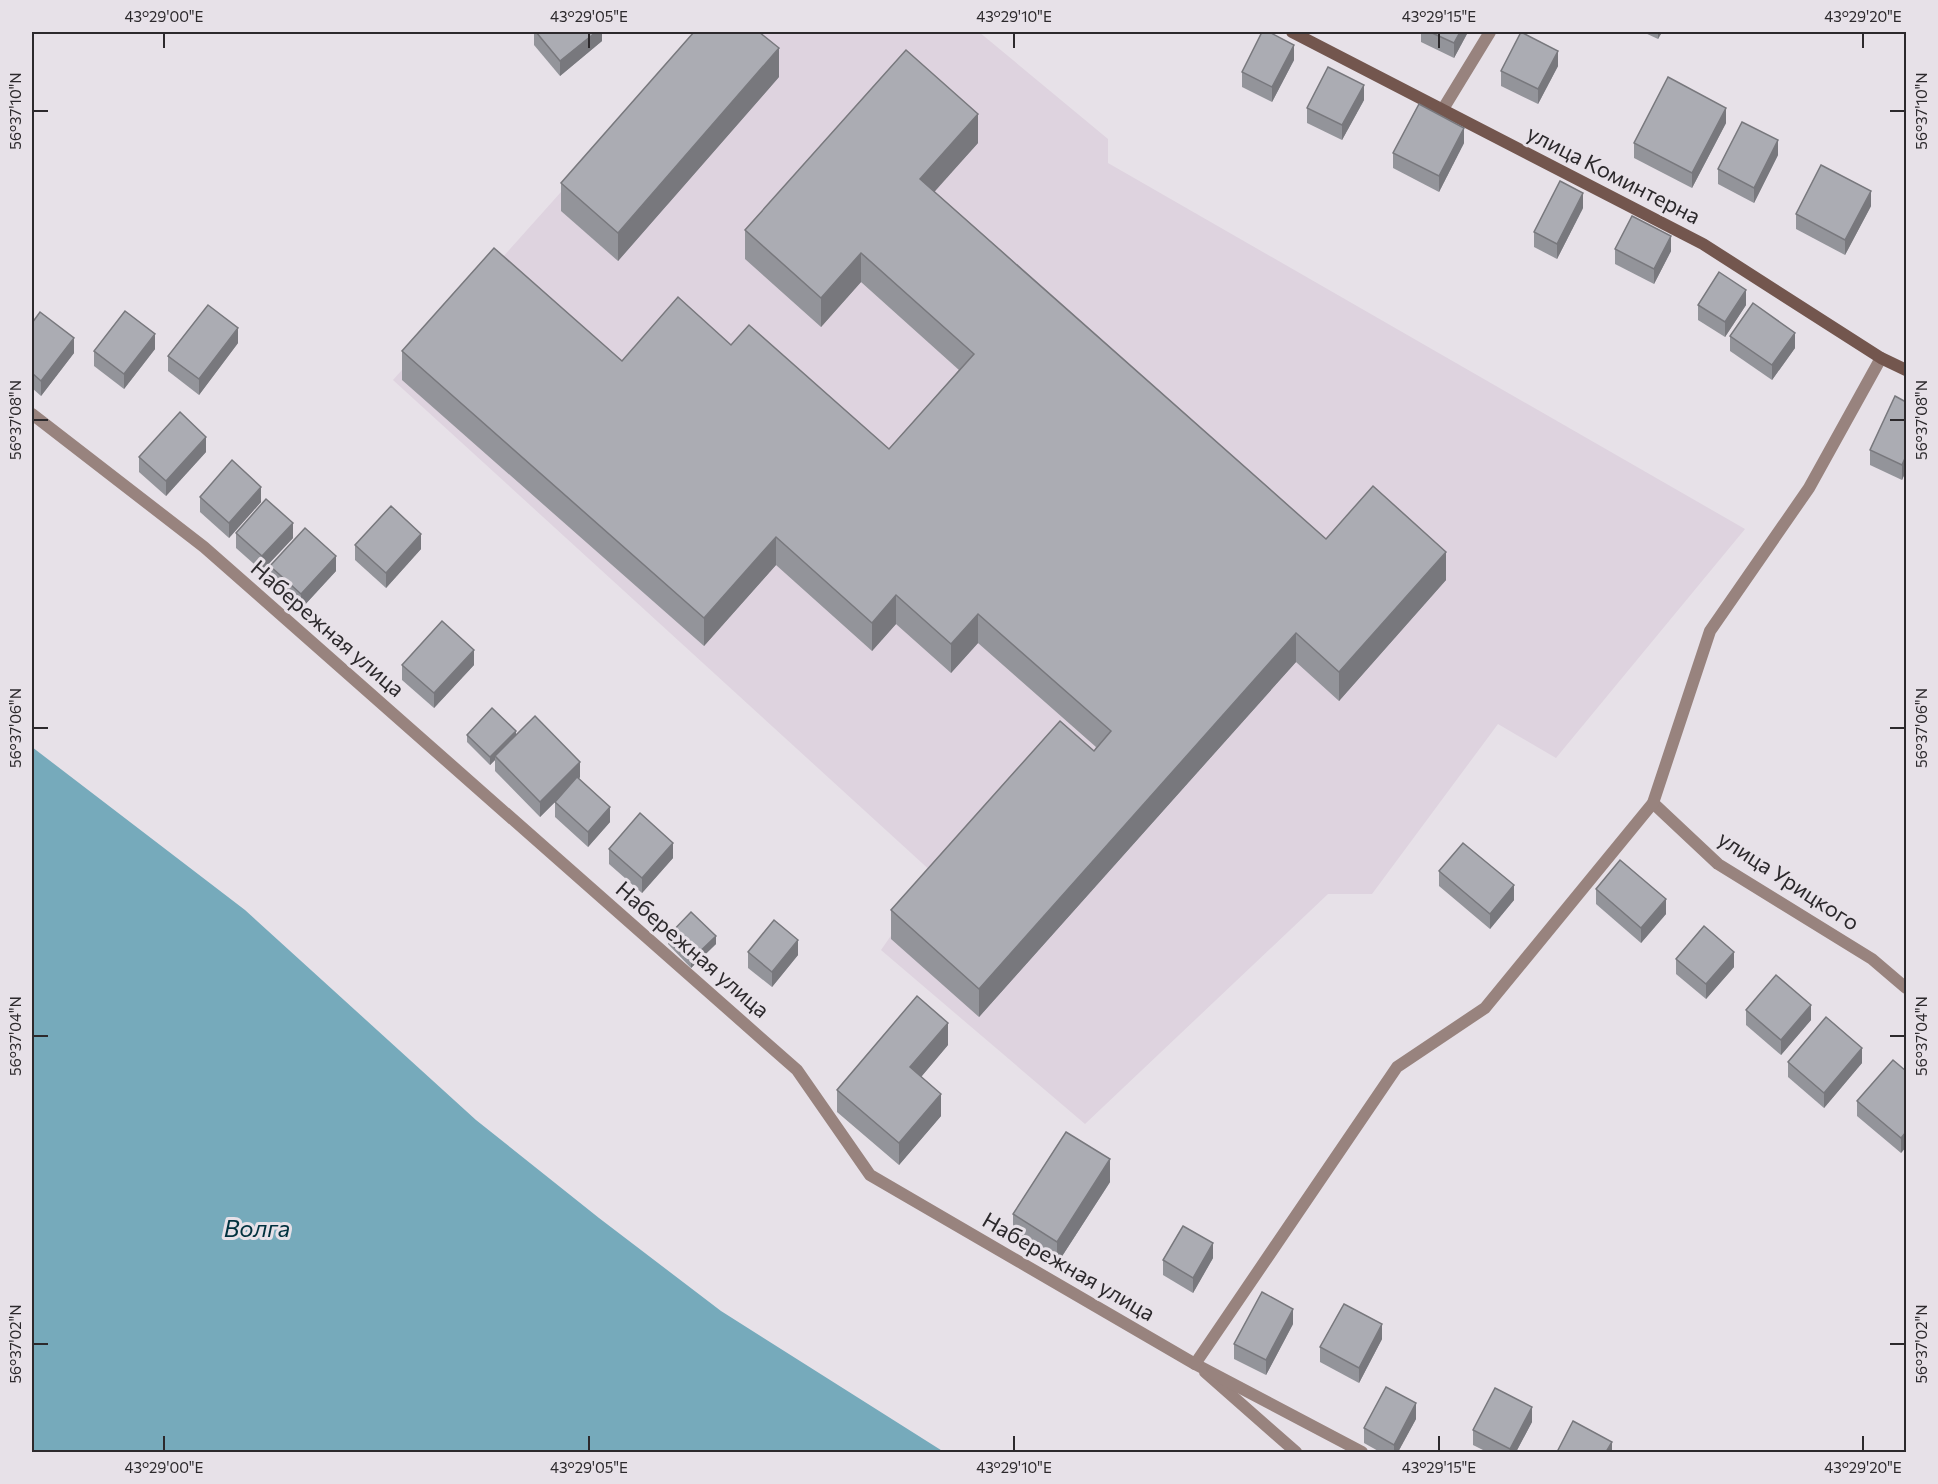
<svg xmlns="http://www.w3.org/2000/svg" width="1938" height="1484" font-family="Commissioner,sans-serif">
<style>
.built{fill:#ded3df}
.water{fill:#76aabb}
.lines{fill:none;stroke-linecap:round;stroke-linejoin:round}
.lane{stroke:#98837e;stroke-width:12}
.street{stroke:#98837e;stroke-width:12}
.secondary{stroke:#73564e;stroke-width:12}
.wall{fill:#93949a}
.shaded-wall{fill:#78787d}
.building{fill:#abacb3;stroke:#78787d;stroke-width:1.5}
.ticks{fill:none;stroke:#2c292c;stroke-width:2}
.labels{text-anchor:middle;dominant-baseline:central;stroke-width:6;stroke-linejoin:round;paint-order:stroke}
.street-label{font-size:22px;fill:#2c292c;stroke:#e7e1e8}
.water-label{font-size:24px;font-style:italic;fill:#00313e;stroke:#e7e1e8}
.neatline{fill:none;stroke:#2c292c;stroke-width:2}
.ticks-label{font-size:15px;text-anchor:middle;fill:#2c292c}
</style>
<rect width="100%" height="100%" fill="#e7e1e8"/>
<polygon class="built" points="704,32 979,32 1108,139 1108,163 1745,529 1556,758 1498,724 1372,894 1328,894 1085,1124 881,950 934,874 393,380"/>
<polygon class="water" points="32,747 245,910 476,1120 599,1218 721,1311 944,1452 32,1452"/>
<g class="lines">
<polyline class="lane" points="1205,1372 1296,1452"/>
<g class="street">
<polyline points="1443,109 1490,32"/>
<polyline points="32,414 204,547 797,1070 870,1175 1195,1364 1362,1452"/>
<polyline points="1653,803 1718,864 1872,959 1906,988"/>
<polyline points="1195,1364 1397,1067 1485,1008 1653,803 1710,631 1809,488 1881,358"/>
</g>
<polyline class="secondary" points="1292,32 1703,244 1881,358 1906,370"/>
</g>
<g class="wall">
<polygon points="534,32 602,32 602,41 560,76 534,45"/>
<polygon points="1421,32 1468,32 1454,58 1421,42"/>
<polygon points="1643,32 1662,32 1658,39"/>
<polygon points="1294,60 1272,102 1242,87 1242,72"/>
<polygon points="1558,66 1538,104 1501,86 1501,71"/>
<polygon points="779,77 618,261 561,211 561,183"/>
<polygon points="1364,100 1342,140 1307,123 1307,108"/>
<polygon points="1726,123 1692,188 1634,158 1634,143"/>
<polygon points="978,143 934,191 1326,539 1446,580 1339,701 1296,662 979,1017 891,939 891,910 1094,751 1096,747 978,643 951,673 896,624 872,651 776,565 704,646 402,380 402,351 622,361 731,345 889,449 959,370 861,282 821,327 745,259 745,230"/>
<polygon points="1464,143 1439,192 1393,168 1393,153"/>
<polygon points="1778,155 1754,203 1718,184 1718,169"/>
<polygon points="1871,206 1845,255 1796,229 1796,214"/>
<polygon points="1583,208 1557,259 1534,247 1534,232"/>
<polygon points="1615,249 1671,251 1654,284 1615,264"/>
<polygon points="1698,305 1746,305 1725,337 1698,320"/>
<polygon points="32,323 74,353 41,396 32,388"/>
<polygon points="1730,336 1795,348 1772,380 1730,351"/>
<polygon points="238,343 199,395 168,371 168,356"/>
<polygon points="155,349 124,389 94,366 94,351"/>
<polygon points="1906,402 1906,471 1902,480 1870,465 1870,450"/>
<polygon points="206,452 166,496 139,472 139,457"/>
<polygon points="200,497 261,502 229,538 200,512"/>
<polygon points="236,533 293,538 262,571 236,548"/>
<polygon points="355,545 421,549 386,588 355,560"/>
<polygon points="270,566 336,571 301,609 270,581"/>
<polygon points="402,665 474,665 434,708 402,680"/>
<polygon points="467,735 516,735 580,777 579,779 610,822 588,847 555,817 555,802 540,817 495,771 495,760 490,765 467,742"/>
<polygon points="609,849 673,858 642,893 609,864"/>
<polygon points="1439,871 1514,900 1490,929 1439,886"/>
<polygon points="1596,889 1666,914 1641,943 1596,904"/>
<polygon points="668,936 716,944 691,968 668,944"/>
<polygon points="748,952 798,955 772,987 748,968"/>
<polygon points="1676,959 1734,967 1706,999 1676,974"/>
<polygon points="1746,1010 1811,1020 1781,1055 1746,1025"/>
<polygon points="948,1045 921,1077 941,1116 899,1165 837,1112 837,1090"/>
<polygon points="1788,1062 1862,1063 1824,1108 1788,1077"/>
<polygon points="1906,1071 1906,1147 1901,1153 1857,1116 1857,1101"/>
<polygon points="1110,1182 1057,1264 1013,1237 1013,1214"/>
<polygon points="1213,1258 1193,1293 1163,1275 1163,1260"/>
<polygon points="1293,1324 1266,1375 1234,1359 1234,1344"/>
<polygon points="1382,1339 1359,1383 1320,1362 1320,1347"/>
<polygon points="1416,1419 1398,1452 1380,1452 1364,1443 1364,1428"/>
<polygon points="1532,1422 1516,1452 1487,1452 1473,1445 1473,1430"/>
</g>
<g class="shaded-wall">
<polygon points="596,32 602,32 602,41 560,76 560,61"/>
<polygon points="1460,32 1468,32 1454,58 1454,43"/>
<polygon points="1658,32 1662,32 1658,39"/>
<polygon points="1294,45 1294,60 1272,102 1272,87"/>
<polygon points="779,48 779,77 618,261 618,233"/>
<polygon points="1558,51 1558,66 1538,104 1538,89"/>
<polygon points="1364,85 1364,100 1342,140 1342,125"/>
<polygon points="1726,108 1726,123 1692,188 1692,173"/>
<polygon points="978,114 978,143 920,208 920,179"/>
<polygon points="1464,128 1464,143 1439,192 1439,176"/>
<polygon points="1778,140 1778,155 1754,203 1754,188"/>
<polygon points="1871,191 1871,206 1845,255 1845,240"/>
<polygon points="1583,193 1583,208 1557,259 1557,244"/>
<polygon points="1671,236 1671,251 1654,284 1654,269"/>
<polygon points="861,253 861,282 821,327 821,298"/>
<polygon points="1746,290 1746,305 1725,337 1725,322"/>
<polygon points="238,328 238,343 199,395 199,379"/>
<polygon points="1795,333 1795,348 1772,380 1772,365"/>
<polygon points="155,334 155,349 124,389 124,374"/>
<polygon points="74,338 74,353 41,396 41,381"/>
<polygon points="206,437 206,452 166,496 166,481"/>
<polygon points="1906,456 1906,471 1902,480 1902,465"/>
<polygon points="261,487 261,502 229,538 229,523"/>
<polygon points="293,523 293,538 262,571 262,556"/>
<polygon points="421,534 421,549 386,588 386,573"/>
<polygon points="776,537 776,565 704,646 704,618"/>
<polygon points="1446,552 1446,580 1339,701 1339,672"/>
<polygon points="336,556 336,571 301,609 301,594"/>
<polygon points="896,595 896,624 872,651 872,623"/>
<polygon points="978,614 978,643 951,673 951,644"/>
<polygon points="1296,633 1296,662 979,1017 979,989"/>
<polygon points="474,650 474,665 434,708 434,693"/>
<polygon points="516,731 516,738 495,756 495,760 490,765 490,757"/>
<polygon points="580,762 580,777 540,817 540,802"/>
<polygon points="610,807 610,822 588,847 588,832"/>
<polygon points="673,843 673,858 642,893 642,878"/>
<polygon points="1514,885 1514,900 1490,929 1490,914"/>
<polygon points="1666,899 1666,914 1641,943 1641,928"/>
<polygon points="716,936 716,944 691,968 691,960"/>
<polygon points="798,940 798,955 772,987 772,972"/>
<polygon points="1734,952 1734,967 1706,999 1706,984"/>
<polygon points="1811,1005 1811,1020 1781,1055 1781,1040"/>
<polygon points="948,1023 948,1045 910,1090 910,1067"/>
<polygon points="1862,1048 1862,1063 1824,1108 1824,1093"/>
<polygon points="941,1094 941,1116 899,1165 899,1143"/>
<polygon points="1906,1132 1906,1147 1901,1153 1901,1138"/>
<polygon points="1110,1159 1110,1182 1057,1264 1057,1242"/>
<polygon points="1213,1243 1213,1258 1193,1293 1193,1278"/>
<polygon points="1293,1309 1293,1324 1266,1375 1266,1360"/>
<polygon points="1382,1324 1382,1339 1359,1383 1359,1368"/>
<polygon points="1416,1403 1416,1419 1398,1452 1394,1452 1394,1445"/>
<polygon points="1532,1407 1532,1422 1516,1452 1510,1452 1510,1449"/>
<polygon points="1612,1442 1612,1452 1606,1452"/>
</g>
<g class="building">
<polygon points="536,32 596,32 560,61"/>
<polygon points="694,32 759,32 779,48 618,233 561,183"/>
<polygon points="1262,32 1269,32 1294,45 1272,87 1242,72"/>
<polygon points="1430,32 1460,32 1454,43"/>
<polygon points="1521,32 1558,51 1538,89 1501,71"/>
<polygon points="906,50 978,114 920,179 1326,539 1373,486 1446,552 1339,672 1296,633 979,989 891,910 1060,721 1094,751 1111,731 978,614 951,644 896,595 872,623 776,537 704,618 402,351 494,248 622,361 678,297 731,345 749,325 889,449 974,354 861,253 821,298 745,230"/>
<polygon points="1328,67 1364,85 1342,125 1307,108"/>
<polygon points="1668,77 1726,108 1692,173 1634,143"/>
<polygon points="1419,104 1464,128 1439,176 1393,153"/>
<polygon points="1742,122 1778,140 1754,188 1718,169"/>
<polygon points="1821,165 1871,191 1845,240 1796,214"/>
<polygon points="1560,181 1583,193 1557,244 1534,232"/>
<polygon points="1632,216 1671,236 1654,269 1615,249"/>
<polygon points="1719,272 1746,290 1725,322 1698,305"/>
<polygon points="1753,303 1795,333 1772,365 1730,336"/>
<polygon points="208,305 238,328 199,379 168,356"/>
<polygon points="125,311 155,334 124,374 94,351"/>
<polygon points="40,312 74,338 41,381 32,373 32,323"/>
<polygon points="1895,396 1906,402 1906,456 1902,465 1870,450"/>
<polygon points="180,412 206,437 166,481 139,457"/>
<polygon points="232,460 261,487 229,523 200,497"/>
<polygon points="266,499 293,523 262,556 236,533"/>
<polygon points="391,506 421,534 386,573 355,545"/>
<polygon points="305,528 336,556 301,594 270,566"/>
<polygon points="442,621 474,650 434,693 402,665"/>
<polygon points="492,708 516,731 490,757 467,735"/>
<polygon points="535,716 580,762 540,802 495,756"/>
<polygon points="577,777 610,807 588,832 555,802"/>
<polygon points="640,813 673,843 642,878 609,849"/>
<polygon points="1463,843 1514,885 1490,914 1439,871"/>
<polygon points="1620,860 1666,899 1641,928 1596,889"/>
<polygon points="691,912 716,936 691,960 668,936"/>
<polygon points="774,920 798,940 772,972 748,952"/>
<polygon points="1704,926 1734,952 1706,984 1676,959"/>
<polygon points="1776,975 1811,1005 1781,1040 1746,1010"/>
<polygon points="917,996 948,1023 910,1067 941,1094 899,1143 837,1090"/>
<polygon points="1826,1017 1862,1048 1824,1093 1788,1062"/>
<polygon points="1893,1060 1906,1071 1906,1132 1901,1138 1857,1101"/>
<polygon points="1066,1132 1110,1159 1057,1242 1013,1214"/>
<polygon points="1183,1226 1213,1243 1193,1278 1163,1260"/>
<polygon points="1262,1292 1293,1309 1266,1360 1234,1344"/>
<polygon points="1344,1304 1382,1324 1359,1368 1320,1347"/>
<polygon points="1386,1387 1416,1403 1394,1445 1364,1428"/>
<polygon points="1495,1388 1532,1407 1510,1449 1473,1430"/>
<polygon points="1573,1421 1612,1442 1606,1452 1557,1452"/>
</g>
<path class="ticks" d="M164 33V48M589 33V48M1014 33V48M1439 33V48M1863 33V48M33 111H48M1890 111H1905M33 420H48M1890 420H1905M33 728H48M1890 728H1905M33 1036H48M1890 1036H1905M33 1344H48M1890 1344H1905M164 1436V1451M589 1436V1451M1014 1436V1451M1439 1436V1451M1863 1436V1451"/>
<g class="labels">
<g class="street-label">
<text transform="translate(1614 174) rotate(27)">улица Коминтерна</text>
<text transform="translate(328 628) rotate(41)">Набережная улица</text>
<text transform="translate(1789 880) rotate(33)">улица Урицкого</text>
<text transform="translate(693 949) rotate(41)">Набережная улица</text>
<text transform="translate(1069 1266) rotate(30)">Набережная улица</text>
</g>
<g class="water-label">
<text x="257" y="1227">Волга</text>
</g>
</g>
<rect width="1938" height="1484" fill="none" stroke="#e7e1e8" stroke-width="66"/>
<rect x="33" y="33" width="1872" height="1418" class="neatline"/>
<g class="ticks-label">
<text x="164" y="22">43°29'00"E</text>
<text x="589" y="22">43°29'05"E</text>
<text x="1014" y="22">43°29'10"E</text>
<text x="1439" y="22">43°29'15"E</text>
<text x="1863" y="22">43°29'20"E</text>
<text transform="translate(16 111) rotate(-90)" y="5">56°37'10"N</text>
<text transform="translate(1922 111) rotate(-90)" y="5">56°37'10"N</text>
<text transform="translate(16 420) rotate(-90)" y="5">56°37'08"N</text>
<text transform="translate(1922 420) rotate(-90)" y="5">56°37'08"N</text>
<text transform="translate(16 728) rotate(-90)" y="5">56°37'06"N</text>
<text transform="translate(1922 728) rotate(-90)" y="5">56°37'06"N</text>
<text transform="translate(16 1036) rotate(-90)" y="5">56°37'04"N</text>
<text transform="translate(1922 1036) rotate(-90)" y="5">56°37'04"N</text>
<text transform="translate(16 1344) rotate(-90)" y="5">56°37'02"N</text>
<text transform="translate(1922 1344) rotate(-90)" y="5">56°37'02"N</text>
<text x="164" y="1473">43°29'00"E</text>
<text x="589" y="1473">43°29'05"E</text>
<text x="1014" y="1473">43°29'10"E</text>
<text x="1439" y="1473">43°29'15"E</text>
<text x="1863" y="1473">43°29'20"E</text>
</g>
</svg>
